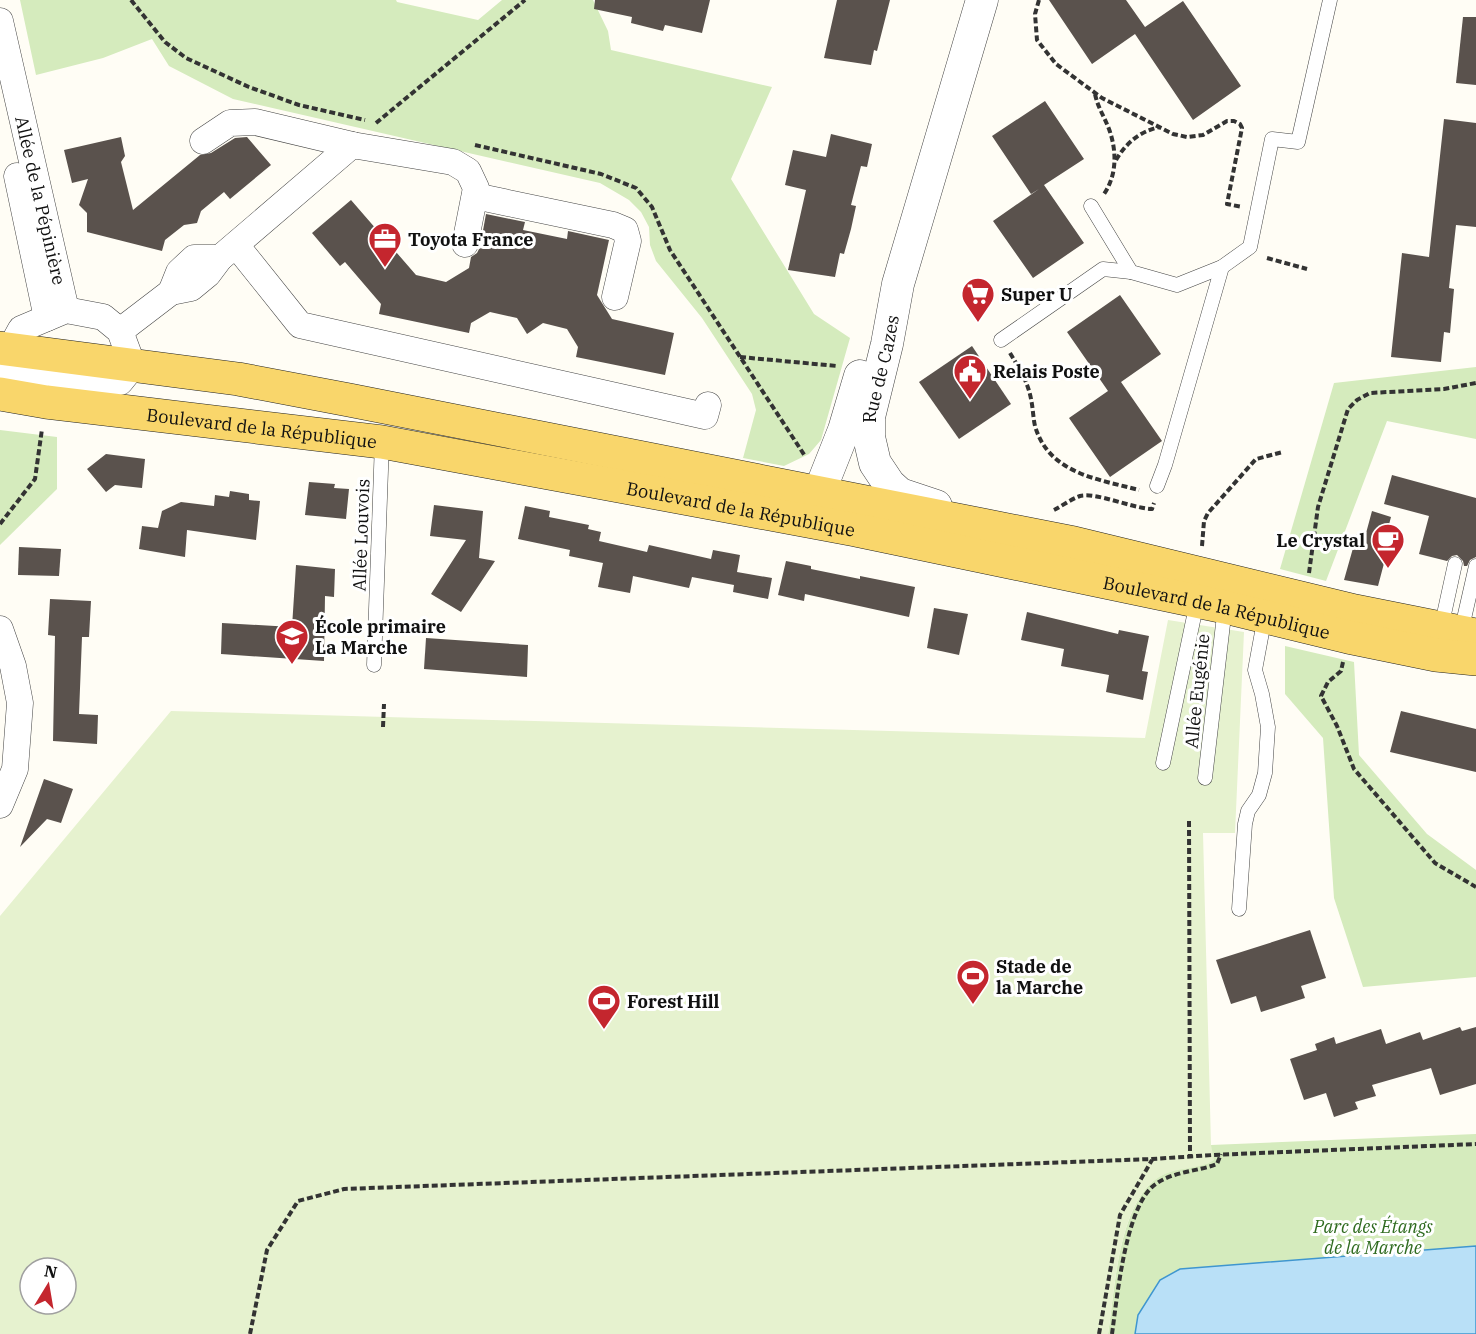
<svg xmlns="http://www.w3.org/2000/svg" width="1476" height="1334" font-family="'IBM Plex Serif',serif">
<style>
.green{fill:#d5ebbd}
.pitch{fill:#e6f2cf;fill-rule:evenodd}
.water{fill:#b9e0f7;stroke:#3f96cf;stroke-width:1.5}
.building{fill:#5a524d}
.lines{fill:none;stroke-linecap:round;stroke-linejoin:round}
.service-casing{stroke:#444;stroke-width:15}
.minor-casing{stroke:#444;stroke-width:27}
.tertiary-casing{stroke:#444;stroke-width:33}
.primary-casing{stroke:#222;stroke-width:34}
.path{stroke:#333;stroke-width:4;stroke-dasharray:6 3;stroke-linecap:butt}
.service{stroke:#fff;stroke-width:14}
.minor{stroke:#fff;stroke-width:26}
.tertiary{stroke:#fff;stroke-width:32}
.primary{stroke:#f9d66b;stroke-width:33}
.labels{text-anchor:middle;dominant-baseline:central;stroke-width:6;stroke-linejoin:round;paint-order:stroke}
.street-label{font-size:18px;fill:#111;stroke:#fff}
.poi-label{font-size:18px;font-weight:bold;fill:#111;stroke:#fff;text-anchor:start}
.park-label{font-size:18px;font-style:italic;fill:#2f6b1f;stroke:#fff}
</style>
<rect width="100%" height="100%" fill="#fffdf5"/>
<g class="green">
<polygon points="20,0 396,0 397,2 478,20 502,0 593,0 608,31 611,50 772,87 731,179 814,314 850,338 821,440 809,454 784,466 743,458 756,410 752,394 702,318 656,261 650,245 649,227 641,212 629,200 600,183 233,99 169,66 152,39 103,58 36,75"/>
<polygon points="1476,367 1476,439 1387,421 1326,581 1280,569 1334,383"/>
<polygon points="0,430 57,437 57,489 0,545"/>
<polygon points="1285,646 1354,662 1359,755 1427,834 1476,870 1476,977 1363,987 1334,898 1323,738 1285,694"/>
<path d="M1476 1134V1334H1108C1115 1289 1118 1202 1160 1176 1175 1168 1193 1166 1209 1163L1211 1145Z"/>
</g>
<path class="pitch" d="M1168 620 1244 632 1235 833H1203L1211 1145 1214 1160C1199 1170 1177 1167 1161 1176 1118 1200 1115 1289 1108 1334H0V916L171 711 1145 738ZM30 1268H66V1304H30Z"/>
<polygon class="water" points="1476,1246 1476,1334 1135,1334 1138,1315 1160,1280 1180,1269"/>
<g class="building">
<polygon points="595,0 710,0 702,33 665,25 663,31 631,23 632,17 594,9"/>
<polygon points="837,0 890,0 877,51 874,50 871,65 824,58"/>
<polygon points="1049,0 1126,0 1145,27 1183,1 1241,86 1193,120 1135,34 1092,64"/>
<polygon points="1463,17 1476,17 1476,85 1456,83"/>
<polygon points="1045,101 1084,159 1044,185 1084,243 1033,278 993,221 1039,189 1031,194 992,136"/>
<polygon points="1444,119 1476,123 1476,227 1456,225 1449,288 1454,289 1450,333 1444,332 1441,362 1391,357 1402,253 1429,257"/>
<polygon points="831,134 872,144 867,167 861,166 851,205 856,206 851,229 844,254 840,253 835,277 788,270 806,190 785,185 793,150 826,157"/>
<polygon points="121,137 125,156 121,162 133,210 200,155 211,153 235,138 247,137 271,165 230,199 224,192 201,211 197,223 184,225 165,240 162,251 87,232 87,213 79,205 88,179 72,183 64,150"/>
<polygon points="351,200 416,275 446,282 469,268 471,257 477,253 480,247 486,214 525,222 523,230 567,239 568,231 609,240 597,295 612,319 674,333 665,375 576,357 578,347 567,329 543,323 527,334 517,318 490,312 471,323 469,333 379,314 381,304 345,262 340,266 312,233"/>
<polygon points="1120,295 1161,354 1121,382 1162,441 1110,477 1069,418 1108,391 1067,332"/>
<polygon points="972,346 1011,404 959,439 919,382"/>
<polygon points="106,454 145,459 142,488 115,485 106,492 87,469"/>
<polygon points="1392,475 1476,498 1476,557 1470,560 1467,566 1464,566 1463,561 1457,555 1452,556 1447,561 1419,554 1429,516 1384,504"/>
<polygon points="309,482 335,484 334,488 349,489 346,519 305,515"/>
<polygon points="230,491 249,494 249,500 260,501 256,540 187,530 185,557 139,549 142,526 158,528 162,511 181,502 214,506 215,495 229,497"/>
<polygon points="434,505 483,511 479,558 495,561 461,612 431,594 466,540 430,536"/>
<polygon points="525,506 550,511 549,517 589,525 588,529 601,532 599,541 647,552 649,545 711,559 713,550 740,555 737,572 772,578 768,599 733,592 734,585 692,577 689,588 633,576 630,593 598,587 603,563 569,556 570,550 518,539"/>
<polygon points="1372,511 1391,517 1382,551 1387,552 1378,586 1344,580 1357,534 1365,537"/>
<polygon points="19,547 61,549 59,576 18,575"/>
<polygon points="786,561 811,566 811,569 860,579 860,576 915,587 909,617 805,594 804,601 778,595"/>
<polygon points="296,565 335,569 334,597 325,596 324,661 221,654 222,623 292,627"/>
<polygon points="50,599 91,601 89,637 82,637 79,714 98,715 97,744 53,741 55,636 48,635"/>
<polygon points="934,608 968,614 959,655 927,648"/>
<polygon points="1027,612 1118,634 1119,630 1149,636 1142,671 1148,672 1143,700 1106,692 1109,675 1061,666 1064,649 1021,640"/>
<polygon points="426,638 528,645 527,677 424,669"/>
<polygon points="1401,711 1476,729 1476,772 1390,752"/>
<polygon points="44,779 73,789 61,823 47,819 20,847"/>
<polygon points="1310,930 1326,978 1301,986 1305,998 1261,1012 1256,996 1231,1004 1216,960"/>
<polygon points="1460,1027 1462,1031 1476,1027 1476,1084 1440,1095 1431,1068 1372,1085 1376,1096 1355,1102 1358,1109 1334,1117 1326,1093 1304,1100 1290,1059 1317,1050 1315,1044 1334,1037 1336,1044 1381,1029 1386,1044 1420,1032 1423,1040"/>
</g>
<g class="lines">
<defs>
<g id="service">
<polyline points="1091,206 1131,272 1177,285 1222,267"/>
<polyline points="1001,340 1103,269 1131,272"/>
<polyline points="1157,486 1165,465 1222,267 1250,247 1272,139 1298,142 1330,0"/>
<polyline points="1441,628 1455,564"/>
<polyline points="1461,632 1476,566"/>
<polyline points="374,665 382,442"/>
<polyline points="1163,763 1197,602"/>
<polyline points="1205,778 1225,607"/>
<polyline points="1239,909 1245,824 1248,811 1259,795 1265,773 1268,727 1262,694 1255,670 1265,616"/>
</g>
<g id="minor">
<path id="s1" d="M0 21 66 310"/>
<polyline points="203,141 230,123 255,122 352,145"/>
<polyline points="17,176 47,318"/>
<polyline points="475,196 613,225 625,230 628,241 615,297"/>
<polyline points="236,245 300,325 705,416 708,405"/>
<polyline points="171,292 179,272 194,258 220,258"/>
<polyline points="120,331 171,292 191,288 208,274 220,258 352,145 453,162 468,171 476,188 465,244"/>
<polyline points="0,370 6,370 99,385 120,382 133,366 120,331 103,317 66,310 21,329 10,349 1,394"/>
<polyline points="0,629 13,666 20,703 15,769 0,805"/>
</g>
<g id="tertiary">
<path id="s2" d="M936 506 900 494 889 484 875 463 869 437V417L887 344 898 284 982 0"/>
<polyline points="814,519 819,493 844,430 860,376"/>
</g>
<g id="primary">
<polyline points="0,348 238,379 349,400 1074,543 1355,611 1476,635"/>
<path id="s3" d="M0 394 46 402 382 442 856 530 1225 607 1348 637 1436 655 1476 659"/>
</g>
</defs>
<use href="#service" class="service-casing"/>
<use href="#minor" class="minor-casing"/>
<use href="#tertiary" class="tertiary-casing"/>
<use href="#primary" class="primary-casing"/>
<g class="path">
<polyline points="131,0 165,42 186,58 249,87 299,105 365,120"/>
<polyline points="1039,0 1035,14 1037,40 1056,64 1102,98 1173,134 1187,137 1203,135 1227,121 1234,121 1240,124 1242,128 1227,204 1242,207"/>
<path d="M1095 94C1098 108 1104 116 1109 129 1117 151 1117 175 1104 194"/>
<polyline points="376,123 525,0"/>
<polyline points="475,145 601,174 636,188 652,207 670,250 805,456"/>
<path d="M1116 160C1126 143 1140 131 1160 127"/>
<polyline points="1267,258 1307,269"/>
<path d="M1010 353C1019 368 1028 382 1031 399 1033 408 1033 417 1035 426 1049 474 1098 479 1139 490"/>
<polyline points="740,357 837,366"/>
<path d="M1054 510C1062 506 1071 499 1080 496 1096 492 1131 508 1152 509L1154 503"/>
<polyline points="0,524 35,479 42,429"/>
<polyline points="1202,546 1204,521 1208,513 1256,459 1283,452"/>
<polyline points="1309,573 1318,507 1348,409 1357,400 1370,393 1444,389 1476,383"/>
<polyline points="1343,662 1341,671 1328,682 1321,696 1337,726 1354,769 1435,863 1476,887"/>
<polyline points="383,727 384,704"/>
<polyline points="1189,821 1190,1156"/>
<polyline points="250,1334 267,1250 298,1201 344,1189 1152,1159 1213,1155 1476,1144"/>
<polyline points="1099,1334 1120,1215 1152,1160"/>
<path d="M1112 1334C1117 1298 1125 1212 1152 1187 1170 1171 1197 1172 1217 1164L1221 1154"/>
</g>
<use href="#service" class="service"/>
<use href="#minor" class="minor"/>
<use href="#tertiary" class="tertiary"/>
<use href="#primary" class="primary"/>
</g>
<defs>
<symbol id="office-pin" viewBox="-11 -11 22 30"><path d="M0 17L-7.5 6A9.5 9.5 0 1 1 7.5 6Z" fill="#c4262e" stroke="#fff"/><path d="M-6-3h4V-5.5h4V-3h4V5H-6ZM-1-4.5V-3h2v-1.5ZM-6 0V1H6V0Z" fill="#fff"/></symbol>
<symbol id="supermarket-pin" viewBox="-11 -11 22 30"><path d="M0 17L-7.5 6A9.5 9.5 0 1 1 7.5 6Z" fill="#c4262e" stroke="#fff"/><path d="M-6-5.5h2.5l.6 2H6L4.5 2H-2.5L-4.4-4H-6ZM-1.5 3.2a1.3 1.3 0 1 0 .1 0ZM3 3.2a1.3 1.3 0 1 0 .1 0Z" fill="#fff"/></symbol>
<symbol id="civic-pin" viewBox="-11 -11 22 30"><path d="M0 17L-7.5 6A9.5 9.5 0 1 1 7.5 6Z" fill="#c4262e" stroke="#fff"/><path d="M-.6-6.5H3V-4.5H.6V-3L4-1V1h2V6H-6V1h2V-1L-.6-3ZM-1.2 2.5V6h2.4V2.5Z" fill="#fff"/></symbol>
<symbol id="cafe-pin" viewBox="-11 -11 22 30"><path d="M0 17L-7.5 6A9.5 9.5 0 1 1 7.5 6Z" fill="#c4262e" stroke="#fff"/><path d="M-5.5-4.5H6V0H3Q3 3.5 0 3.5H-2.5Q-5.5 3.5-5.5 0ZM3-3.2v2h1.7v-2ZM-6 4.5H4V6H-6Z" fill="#fff"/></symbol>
<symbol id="school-pin" viewBox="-11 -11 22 30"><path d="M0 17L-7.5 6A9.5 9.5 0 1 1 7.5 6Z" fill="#c4262e" stroke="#fff"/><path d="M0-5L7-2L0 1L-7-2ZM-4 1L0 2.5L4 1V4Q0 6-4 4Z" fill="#fff"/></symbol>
<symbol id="stadium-pin" viewBox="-11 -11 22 30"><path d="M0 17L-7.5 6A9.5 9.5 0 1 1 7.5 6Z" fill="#c4262e" stroke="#fff"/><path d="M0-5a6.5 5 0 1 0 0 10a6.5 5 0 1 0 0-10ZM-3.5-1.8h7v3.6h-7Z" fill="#fff"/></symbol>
</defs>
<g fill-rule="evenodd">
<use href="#office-pin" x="366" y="220" width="38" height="52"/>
<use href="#supermarket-pin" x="959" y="275" width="38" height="52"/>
<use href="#civic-pin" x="951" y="352" width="38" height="52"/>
<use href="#cafe-pin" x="1369" y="521" width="38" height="52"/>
<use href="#school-pin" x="273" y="617" width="38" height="52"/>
<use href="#stadium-pin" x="954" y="957" width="38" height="52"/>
<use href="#stadium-pin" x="585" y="982" width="38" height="52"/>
</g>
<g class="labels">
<g class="street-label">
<text stroke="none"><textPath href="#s1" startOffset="184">Allée de la Pépinière</textPath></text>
<text stroke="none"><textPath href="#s2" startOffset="174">Rue de Cazes</textPath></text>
<text stroke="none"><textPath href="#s3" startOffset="264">Boulevard de la République</textPath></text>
<text stroke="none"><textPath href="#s3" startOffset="750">Boulevard de la République</textPath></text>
<text transform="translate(361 535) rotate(-88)">Allée Louvois</text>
<text stroke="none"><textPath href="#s3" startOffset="1236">Boulevard de la République</textPath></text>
<text transform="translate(1197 691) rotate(-84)">Allée Eugénie</text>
</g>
<g class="poi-label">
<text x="408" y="239">Toyota France</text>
<text x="1001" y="294">Super U</text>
<text x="993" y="371">Relais Poste</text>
<text x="1365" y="540" text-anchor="end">Le Crystal</text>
<text x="315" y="626">École primaire<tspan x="315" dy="21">La Marche</tspan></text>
<text x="996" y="966">Stade de<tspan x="996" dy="21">la Marche</tspan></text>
<text x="627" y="1001">Forest Hill</text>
</g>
<g class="park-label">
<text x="1373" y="1226">Parc des Étangs<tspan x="1373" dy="21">de la Marche</tspan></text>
</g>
</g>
<g transform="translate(48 1286) rotate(11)"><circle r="28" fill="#ffffff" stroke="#a0a0a0" stroke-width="1.5"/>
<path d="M0-4.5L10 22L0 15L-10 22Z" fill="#c4262e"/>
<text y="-9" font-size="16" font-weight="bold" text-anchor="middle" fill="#111111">N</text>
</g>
</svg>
